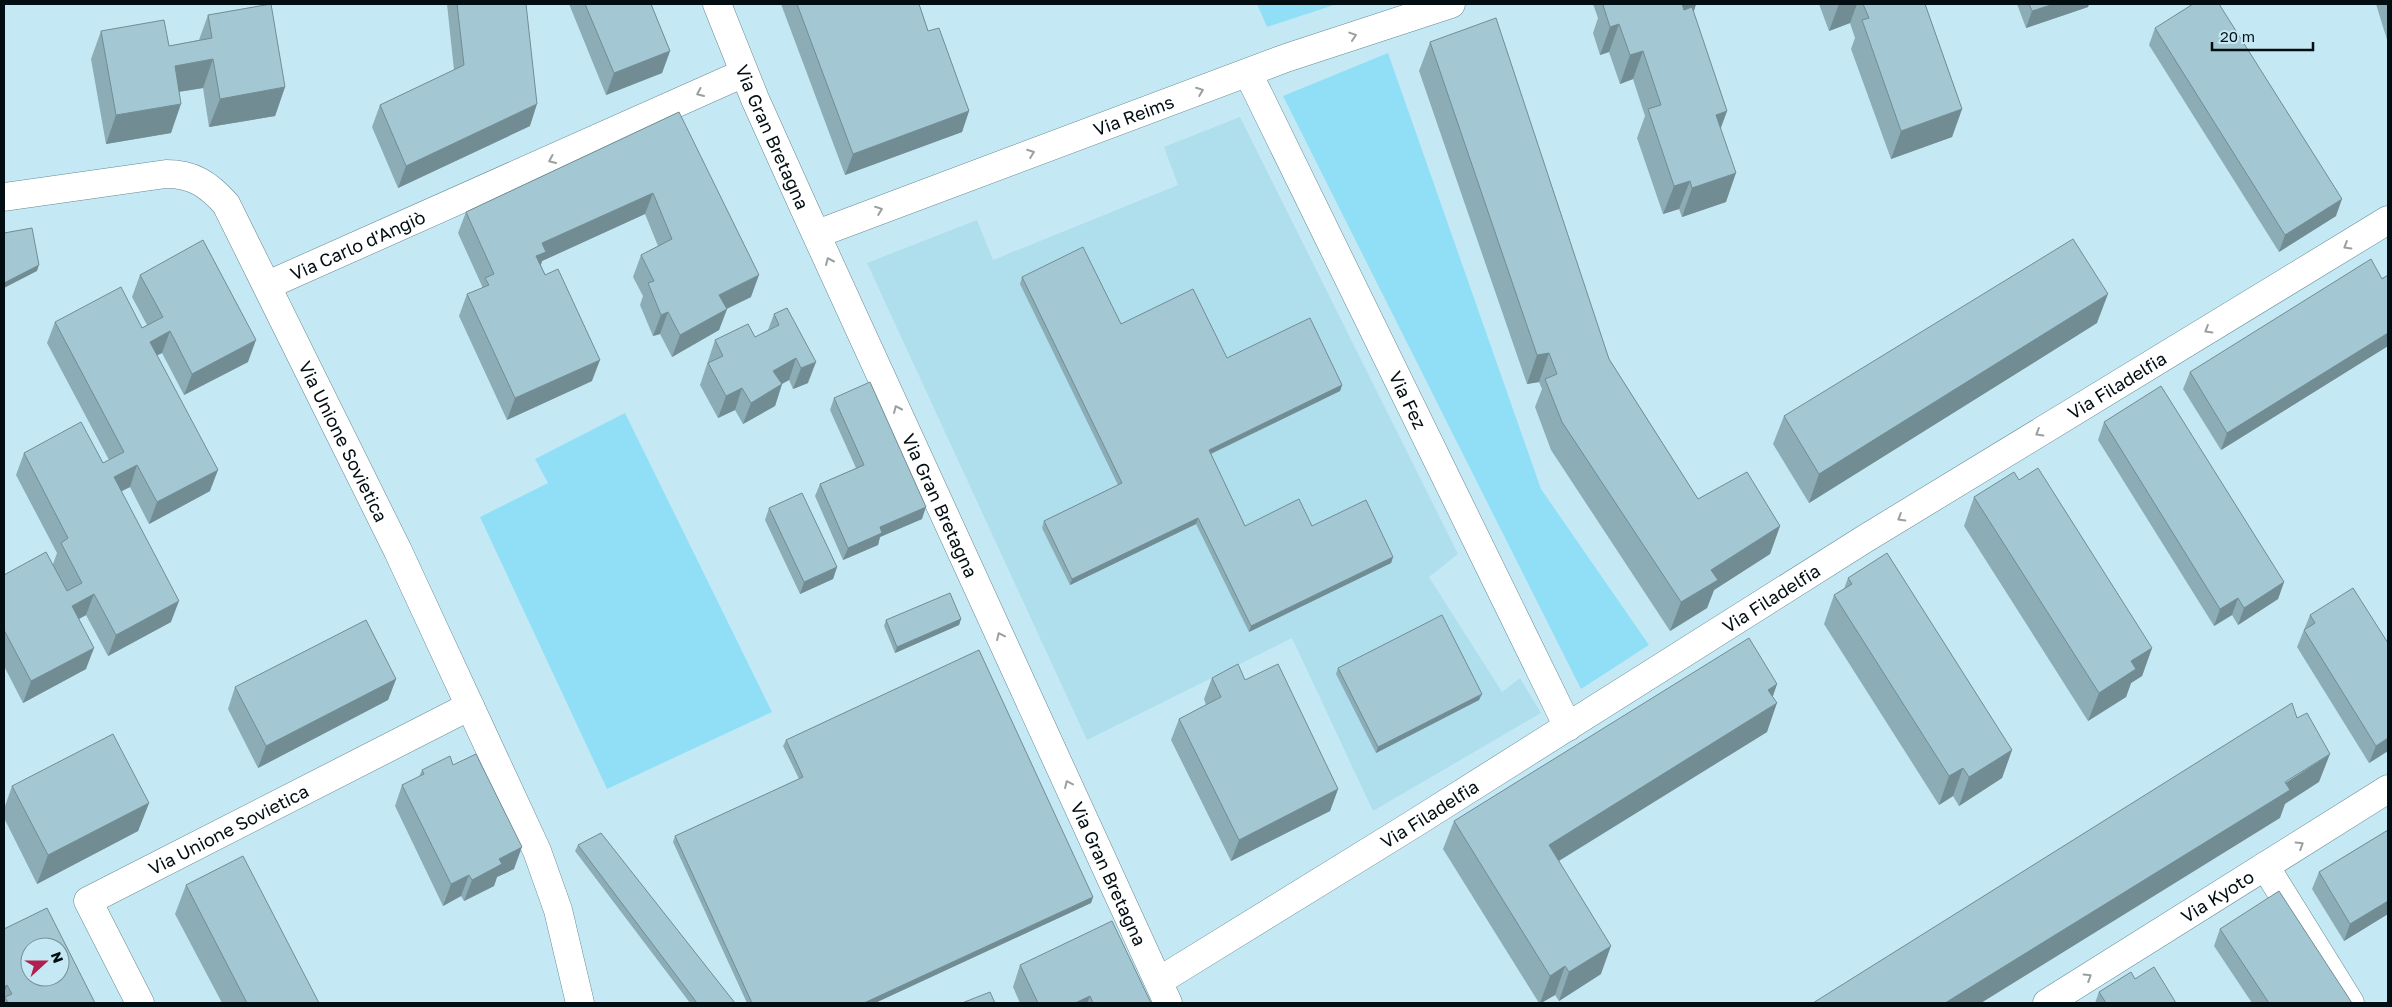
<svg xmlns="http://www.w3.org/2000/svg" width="2392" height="1007" font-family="'Golos Text',sans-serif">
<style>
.built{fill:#afdeed}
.green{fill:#91dff7}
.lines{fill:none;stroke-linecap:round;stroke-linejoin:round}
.street-casing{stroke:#668994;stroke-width:29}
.street{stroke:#fff;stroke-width:28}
.wall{fill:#8cacb6}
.shaded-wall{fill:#728c94}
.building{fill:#a3c8d4;stroke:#728c94;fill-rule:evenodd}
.oneway{stroke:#9a9fa0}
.labels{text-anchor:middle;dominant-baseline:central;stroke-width:4.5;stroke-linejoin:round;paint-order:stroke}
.street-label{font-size:18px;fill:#030e12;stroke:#c4e9f5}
</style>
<rect width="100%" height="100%" fill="#c4e9f5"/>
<polygon class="built" points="1240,117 1458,554 1429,577 1502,692 1520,678 1541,713 1373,811 1292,638 1087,740 867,263 977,220 993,260 1178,185 1164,147"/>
<g class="green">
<polygon points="1257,4 1337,4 1267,27"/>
<polygon points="1388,53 1541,489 1649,645 1581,689 1283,96"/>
<polygon points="625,413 772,712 607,789 480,517 548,483 535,459"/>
</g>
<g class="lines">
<defs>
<g id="street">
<path id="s1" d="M717 4 755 99 804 208 1168 1003"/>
<path id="s2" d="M1248 73 1568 727"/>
<path id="s3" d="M4 197 166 174C193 174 208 184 226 204L398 551 537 851 558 910 580 1003"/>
<path id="s4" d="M817 234 1286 58 1451 4"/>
<path id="s5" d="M268 285 744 73"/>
<polyline points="2265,866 2350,1003"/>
<path id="s6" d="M1159 981 1415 823 1863 540 2388 220"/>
<path id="s7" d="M140 1003 88 901 470 706"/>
<path id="s8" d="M2047 1003 2388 789"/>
</g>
</defs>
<use href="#street" class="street-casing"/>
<use href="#street" class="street"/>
</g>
<g class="wall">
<polygon points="447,4 526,4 530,126 398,188 372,127 380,105 454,70"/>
<polygon points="569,4 651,4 670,51 662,73 606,95"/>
<polygon points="781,4 919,4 928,31 969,111 962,132 845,175"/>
<polygon points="1593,4 1696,4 1693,12 1727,111 1721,128 1726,202 1682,217 1679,209 1663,214 1637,138 1645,116 1633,79 1620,84 1609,52 1600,55 1593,33 1598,18"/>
<polygon points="1819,4 1925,4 1962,109 1952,137 1891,159 1851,49 1855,38 1850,23 1829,31"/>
<polygon points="2017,4 2089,4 2088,7 2026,28"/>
<polygon points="2376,4 2388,4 2388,43"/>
<polygon points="208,15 285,87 275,116 209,127 203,88 179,92 171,133 106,144 91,59 101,31 169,46 199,40"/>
<polygon points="2155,28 2336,216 2279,252 2149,45"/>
<polygon points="1430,42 1609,359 1698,499 1780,526 1770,554 1714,590 1707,608 1670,631 1551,450 1535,407 1542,389 1539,382 1527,384 1419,71"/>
<polygon points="679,112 751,297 727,309 719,330 672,357 660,334 653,336 640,305 643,296 633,277 641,255 658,246 645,214 542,261 541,265 592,381 507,420 459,316 467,294 482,288 482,286 458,233 466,212"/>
<polygon points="140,275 248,362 184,395 162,353 157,355 210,491 149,524 130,487 121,491 171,622 108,656 86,615 79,619 86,669 23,703 4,666 4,575 53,564 57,553 16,475 24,453 103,463 109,460 47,343 55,322 142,328 147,325 132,297"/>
<polygon points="2388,275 2388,346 2221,450 2183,389 2190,372"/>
<polygon points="1022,277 1121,324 1227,358 1342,385 1340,391 1211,454 1245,526 1312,526 1393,557 1391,563 1249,632 1196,524 1070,585 1042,528 1044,521 1118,485 1020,284"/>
<polygon points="787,308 808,383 793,389 789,380 782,384 775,406 743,424 735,410 718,418 700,385 715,340 755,337 768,330 774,314"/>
<polygon points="2097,323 1809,503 1773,444 1784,416"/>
<polygon points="834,398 922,519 880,537 878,545 843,560 815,496 820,484 856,468 830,410"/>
<polygon points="2104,422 2284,582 2278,599 2238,625 2232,615 2214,626 2098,440"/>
<polygon points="2019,480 2152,648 2142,676 2131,683 2126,697 2088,721 1964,526 1974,497"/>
<polygon points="769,508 837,567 833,579 800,594 765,520"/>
<polygon points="1848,578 2012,750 2002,778 1959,806 1953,796 1939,805 1824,624 1834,595 1844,589"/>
<polygon points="2310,615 2388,643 2388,751 2369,763 2297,647"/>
<polygon points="961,619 959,625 895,653 884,626 886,620"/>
<polygon points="1338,668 1479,700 1376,753 1336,674"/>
<polygon points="1212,678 1245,680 1338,789 1330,811 1231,861 1171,740 1179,719 1206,705 1204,699"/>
<polygon points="396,679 388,700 258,768 228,709 235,687"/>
<polygon points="1777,684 1773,696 1767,732 1559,861 1601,974 1559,1001 1555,995 1541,1003 1539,1003 1443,849 1454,821"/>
<polygon points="786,740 1093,897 1091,903 875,1003 747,1003 673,842 675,836 799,779 783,746"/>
<polygon points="453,765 514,869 497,877 494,886 464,901 461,896 443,906 395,806 402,785 419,777 422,770"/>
<polygon points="12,786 149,803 138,831 37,884 4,818 4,809"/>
<polygon points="2388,830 2388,914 2344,941 2312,889 2319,872"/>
<polygon points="578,845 735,1003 690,1003 575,851"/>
<polygon points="186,885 319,1003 222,1003 175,914"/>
<polygon points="4,929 95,1003 4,1003"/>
<polygon points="2220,929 2352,1003 2252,1003 2214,946"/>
<polygon points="1020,965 1151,1003 1020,1003 1013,987"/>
<polygon points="2135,979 2176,1003 2095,1003 2099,992"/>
</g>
<g class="shaded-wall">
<polygon points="1673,4 1696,4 1694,11 1667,21"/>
<polygon points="1839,4 1857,4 1850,23 1829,31"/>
<polygon points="2054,4 2089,4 2088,7 2026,28 2032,11"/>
<polygon points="1619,24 1609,52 1600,55 1610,27"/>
<polygon points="670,51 662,73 606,95 614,73"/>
<polygon points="1643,51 1633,79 1620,84 1630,55"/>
<polygon points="213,59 203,88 164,94 175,66"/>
<polygon points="285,87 275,116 209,127 220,99"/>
<polygon points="181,104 171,133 106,144 116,115"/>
<polygon points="537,104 530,126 398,188 406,166"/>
<polygon points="1962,109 1952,137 1891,159 1901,131"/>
<polygon points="969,111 962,132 845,175 853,154"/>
<polygon points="1727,111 1716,140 1716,115"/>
<polygon points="1736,173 1726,202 1682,217 1692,188"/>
<polygon points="1690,181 1679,209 1663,214 1674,186"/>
<polygon points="653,193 645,214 542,261 538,273 536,256 542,243"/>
<polygon points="2342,199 2336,216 2279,252 2285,235"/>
<polygon points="39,265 37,271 4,288 4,283"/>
<polygon points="759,275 751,297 711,316 719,295"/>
<polygon points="2108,294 2097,323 1809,503 1819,474"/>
<polygon points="727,309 719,330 672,357 680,335"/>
<polygon points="668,312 660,334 653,336 661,315"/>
<polygon points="170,331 162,353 142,363 150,342"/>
<polygon points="2388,333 2388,346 2221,450 2227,433"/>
<polygon points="256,340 248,362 184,395 192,374"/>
<polygon points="1549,353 1539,382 1527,384 1537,355"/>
<polygon points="796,358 789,380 765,393 773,371"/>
<polygon points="600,360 592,381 507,420 515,398"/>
<polygon points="816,362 808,383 793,389 801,368"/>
<polygon points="782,384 775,406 743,424 751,403"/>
<polygon points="1342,385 1340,391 1206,456 1209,450"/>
<polygon points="742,388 735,410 718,418 726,396"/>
<polygon points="137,465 130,487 106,499 114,477"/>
<polygon points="218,470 210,491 149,524 157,502"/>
<polygon points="926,507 922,519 880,537 878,545 843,560 848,548 880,527"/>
<polygon points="1198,518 1196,524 1070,585 1072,579"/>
<polygon points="1780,526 1770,554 1714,590 1707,608 1670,631 1681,602 1711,570"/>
<polygon points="1393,557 1391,563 1249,632 1251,626"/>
<polygon points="837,567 833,579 800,594 804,582"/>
<polygon points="2284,582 2278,599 2238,625 2244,608"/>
<polygon points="94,594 86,615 64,627 72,606"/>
<polygon points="2238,598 2232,615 2214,626 2220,609"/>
<polygon points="179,601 171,622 108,656 116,635"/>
<polygon points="961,619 959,625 895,653 897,647"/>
<polygon points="94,648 86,669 23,703 31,681"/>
<polygon points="2152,648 2142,676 2131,683 2126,697 2088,721 2099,693 2131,661"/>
<polygon points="396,679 388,700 258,768 266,746"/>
<polygon points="1777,684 1768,709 1777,703 1767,732 1539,873 1549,845"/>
<polygon points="1482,694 1479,700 1376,753 1378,747"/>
<polygon points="2388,738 2388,751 2369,763 2376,746"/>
<polygon points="2012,750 2002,778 1959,806 1969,777"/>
<polygon points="2330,754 2319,782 2285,804 2280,818 1981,1003 1945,1003"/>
<polygon points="1963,768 1953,796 1939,805 1949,776"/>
<polygon points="1338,789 1330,811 1231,861 1239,840"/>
<polygon points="149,803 138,831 37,884 48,855"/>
<polygon points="522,847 514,869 497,877 494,886 464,901 472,880 499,859"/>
<polygon points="469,875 461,896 443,906 451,884"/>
<polygon points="1093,897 1091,903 875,1003 864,1003"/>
<polygon points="2388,901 2388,914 2344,941 2350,924"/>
<polygon points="1611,946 1601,974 1559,1001 1569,972"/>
<polygon points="1565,966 1555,995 1541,1003 1540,1003 1550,976"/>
<polygon points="7,985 4,994 4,987"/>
<polygon points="1090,996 1087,1003 1075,1003"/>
</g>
<g class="building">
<polygon points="271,4 285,87 220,99 213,59 175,66 181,104 116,115 101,31 164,20 169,46 212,38 208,15"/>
<polygon points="457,4 526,4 537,104 406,166 380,105 464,65"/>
<polygon points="585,4 651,4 670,51 614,73"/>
<polygon points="797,4 919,4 928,31 939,28 969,111 853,154"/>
<polygon points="1607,4 1682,4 1684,10 1692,7 1727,111 1716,115 1736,173 1692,188 1690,181 1674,186 1648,109 1661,105 1643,51 1630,55 1619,24 1610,27 1603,5"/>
<polygon points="1863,4 1925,4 1962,109 1901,131 1862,20 1869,18"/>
<polygon points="2029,4 2054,4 2032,11"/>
<polygon points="2193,4 2219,4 2342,199 2285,235 2155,28"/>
<polygon points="1496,18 1609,359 1698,499 1747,472 1780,526 1711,570 1718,580 1681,602 1562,422 1545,379 1557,374 1549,353 1537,355 1430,42"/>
<polygon points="679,112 759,275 719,295 727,309 680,335 668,312 661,315 648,283 654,281 641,255 672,239 653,193 542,243 546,252 536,256 545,275 558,269 600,360 515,398 467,294 489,285 485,278 494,274 466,212"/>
<polygon points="32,228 39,265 4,283 4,233"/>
<polygon points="2073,239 2108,294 1819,474 1784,416"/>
<polygon points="203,240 256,340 192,374 170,331 150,342 218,470 157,502 137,465 114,477 179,601 116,635 94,594 72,606 94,648 31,681 4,630 4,575 46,552 67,591 82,583 61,543 68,538 24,453 81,422 103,463 124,452 55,322 121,287 142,328 163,317 140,275"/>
<polygon points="1083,247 1121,324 1193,289 1227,358 1310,318 1342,385 1209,450 1245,526 1299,499 1312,526 1366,500 1393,557 1251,626 1198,518 1072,579 1044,521 1122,483 1022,277"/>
<polygon points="2371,259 2382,279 2388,275 2388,333 2227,433 2190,372"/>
<polygon points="787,308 816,362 801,368 796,358 773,371 782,384 751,403 742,388 726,396 708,363 723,356 715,340 748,324 755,337 779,325 774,314"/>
<polygon points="870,382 926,507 880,527 882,533 848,548 820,484 864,465 834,398"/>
<polygon points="2161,386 2284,582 2244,608 2238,598 2220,609 2104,422"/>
<polygon points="2038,468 2152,648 2131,661 2136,669 2099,693 1974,497 2014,472 2019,480"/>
<polygon points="802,493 837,567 804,582 769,508"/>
<polygon points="1887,553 2012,750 1969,777 1963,768 1949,776 1834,595 1852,584 1848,578"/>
<polygon points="2353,588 2388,643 2388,738 2376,746 2304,630 2315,623 2310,615"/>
<polygon points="950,593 961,619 897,647 886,620"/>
<polygon points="1442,615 1482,694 1378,747 1338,668"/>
<polygon points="366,620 396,679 266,746 235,687"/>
<polygon points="1749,638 1777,684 1768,690 1777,703 1549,845 1611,946 1569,972 1565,966 1550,976 1454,821"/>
<polygon points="979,650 1093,897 864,1003 752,1003 675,836 803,777 786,740"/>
<polygon points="1238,664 1245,680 1278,664 1338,789 1239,840 1179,719 1221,697 1212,678"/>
<polygon points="2292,703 2297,718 2307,713 2330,754 2285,782 2290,790 1945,1003 1813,1003"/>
<polygon points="113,734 149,803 48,855 12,786"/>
<polygon points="476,754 522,847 499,859 502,864 472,880 469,875 451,884 402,785 424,774 422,770 450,756 453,765"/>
<polygon points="2388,830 2388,901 2350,924 2319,872"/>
<polygon points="601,833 735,1003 697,1003 578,845"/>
<polygon points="243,856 319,1003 247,1003 186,885"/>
<polygon points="2279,891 2352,1003 2269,1003 2220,929"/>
<path d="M47 908 95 1003H8L5 997 12 994 7 985 4 987V929ZM30 947H60V977H30Z"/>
<polygon points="1112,921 1151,1003 1093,1003 1090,996 1075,1003 1038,1003 1020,965"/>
<polygon points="2154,967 2176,1003 2106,1003 2099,992 2131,972 2135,979"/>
<polygon points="990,992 995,1003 962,1003"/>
</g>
<defs><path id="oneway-chevron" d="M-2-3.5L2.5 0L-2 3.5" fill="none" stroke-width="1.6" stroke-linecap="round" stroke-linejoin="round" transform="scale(1.25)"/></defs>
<g class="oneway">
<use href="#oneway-chevron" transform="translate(1353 36) rotate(-18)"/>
<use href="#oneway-chevron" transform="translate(1200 91) rotate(-21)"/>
<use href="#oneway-chevron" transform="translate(700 93) rotate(156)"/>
<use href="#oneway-chevron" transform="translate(1031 153) rotate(-20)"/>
<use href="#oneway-chevron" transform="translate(552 160) rotate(156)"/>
<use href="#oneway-chevron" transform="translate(879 210) rotate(-21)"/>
<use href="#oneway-chevron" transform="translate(2347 246) rotate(149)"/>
<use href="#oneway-chevron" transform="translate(829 261) rotate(-114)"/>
<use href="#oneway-chevron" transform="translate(2208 330) rotate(149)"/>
<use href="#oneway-chevron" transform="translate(897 409) rotate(-114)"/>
<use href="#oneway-chevron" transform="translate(2039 433) rotate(149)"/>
<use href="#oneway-chevron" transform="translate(1901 518) rotate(149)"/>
<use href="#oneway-chevron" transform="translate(1000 636) rotate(-115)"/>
<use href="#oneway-chevron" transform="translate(1068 784) rotate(-115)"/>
<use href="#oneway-chevron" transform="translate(2300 845) rotate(-32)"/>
<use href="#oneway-chevron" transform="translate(2088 977) rotate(-32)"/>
</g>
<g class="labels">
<g class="street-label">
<text stroke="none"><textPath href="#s4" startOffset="338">Via Reims</textPath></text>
<text stroke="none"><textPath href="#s1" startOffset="144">Via Gran Bretagna</textPath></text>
<text stroke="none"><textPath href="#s5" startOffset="98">Via Carlo d'Angiò</textPath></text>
<text stroke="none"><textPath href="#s6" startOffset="1128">Via Filadelfia</textPath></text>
<text stroke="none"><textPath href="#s2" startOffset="364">Via Fez</textPath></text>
<text stroke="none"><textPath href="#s3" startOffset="498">Via Unione Sovietica</textPath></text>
<text stroke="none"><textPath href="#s1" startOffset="549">Via Gran Bretagna</textPath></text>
<text stroke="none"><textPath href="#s6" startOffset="722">Via Filadelfia</textPath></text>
<text stroke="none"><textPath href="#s6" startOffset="318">Via Filadelfia</textPath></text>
<text stroke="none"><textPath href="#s7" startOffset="272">Via Unione Sovietica</textPath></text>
<text stroke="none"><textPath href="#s1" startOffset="954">Via Gran Bretagna</textPath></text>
<text stroke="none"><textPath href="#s8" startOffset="201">Via Kyoto</textPath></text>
</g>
</g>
<rect width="2392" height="1007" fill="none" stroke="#030e12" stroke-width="10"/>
<g transform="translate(45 962) rotate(69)"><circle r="24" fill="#c4e9f5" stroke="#77919a"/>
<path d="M0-4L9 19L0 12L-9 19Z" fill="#b01f4d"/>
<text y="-8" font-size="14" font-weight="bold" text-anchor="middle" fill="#030e12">N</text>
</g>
<path d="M2212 42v8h101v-8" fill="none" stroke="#030e12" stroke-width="2.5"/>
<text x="2220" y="42" font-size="15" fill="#030e12" stroke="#c4e9f5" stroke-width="4" paint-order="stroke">20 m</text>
</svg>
